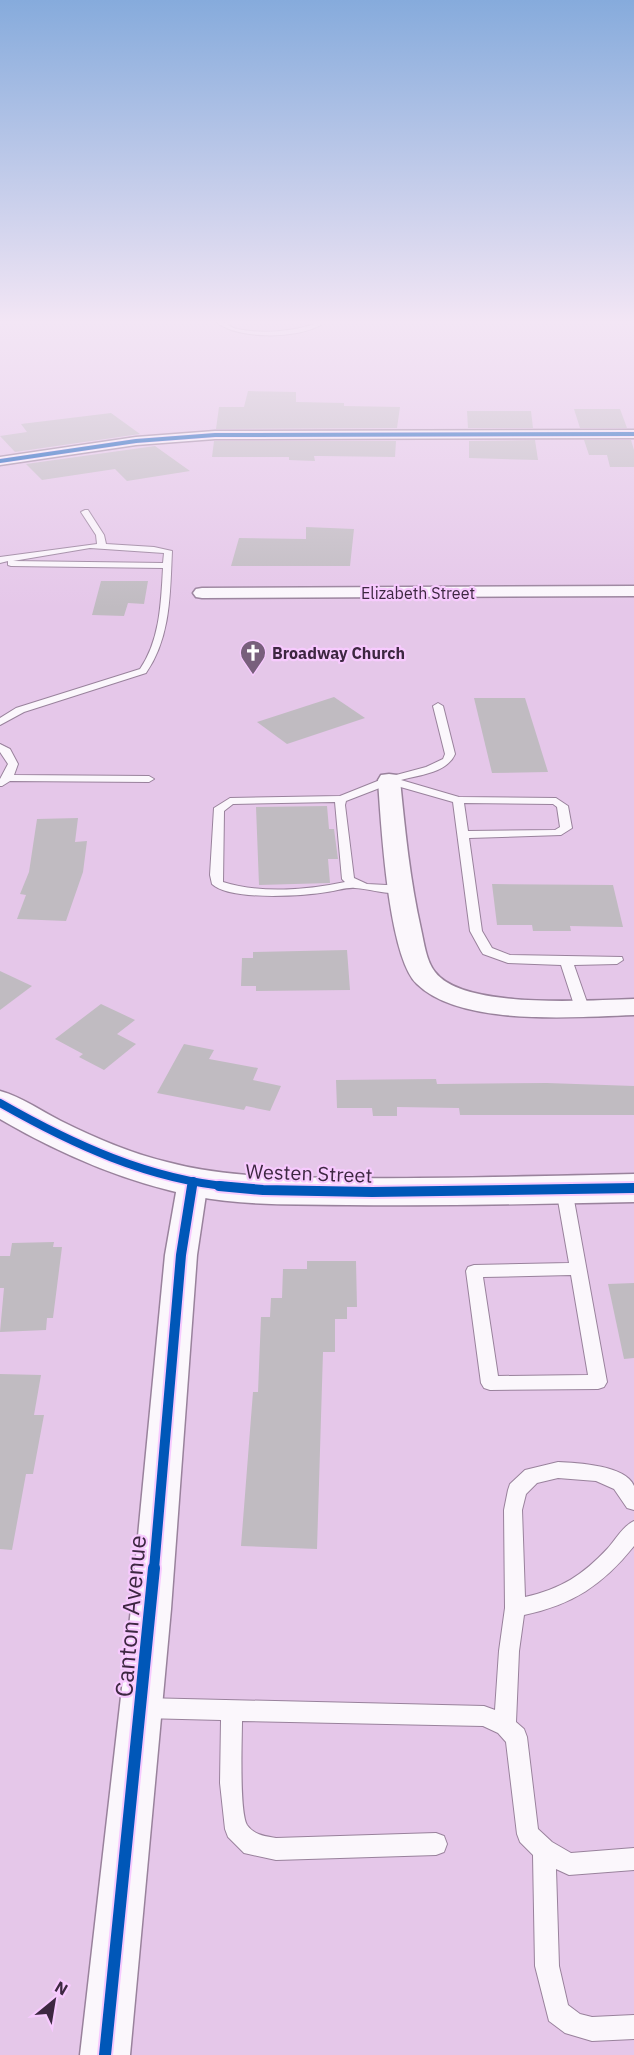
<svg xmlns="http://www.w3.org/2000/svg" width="634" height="2055" font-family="'IBM Plex Sans',sans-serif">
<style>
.building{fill:#c0bbc1}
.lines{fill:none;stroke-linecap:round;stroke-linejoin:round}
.lane-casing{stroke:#99829c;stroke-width:2}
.street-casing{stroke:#99829c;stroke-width:3}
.secondary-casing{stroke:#99829c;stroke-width:3}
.lane{fill:#fbf7fc;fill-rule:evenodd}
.street{fill:#fbf7fc;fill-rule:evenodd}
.secondary{fill:#fbf7fc;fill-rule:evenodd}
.cycleway-far3-casing{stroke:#f7cafe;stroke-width:5}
.cycleway-far2-casing{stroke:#f7cafe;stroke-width:11}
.cycleway-far1-casing{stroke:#f7cafe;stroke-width:14}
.cycleway-casing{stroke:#f7cafe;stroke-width:16}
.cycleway-far3{stroke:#0057b8;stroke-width:4}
.cycleway-far2{stroke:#0057b8;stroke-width:8}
.cycleway-far1{stroke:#0057b8;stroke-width:10}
.cycleway{stroke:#0057b8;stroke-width:12}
.labels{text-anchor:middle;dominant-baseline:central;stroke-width:4.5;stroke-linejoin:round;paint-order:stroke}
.far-street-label{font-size:16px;fill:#3d2741;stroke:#f7cafe}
.far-poi-label{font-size:16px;font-weight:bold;fill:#3d2741;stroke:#f7cafe;text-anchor:start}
.street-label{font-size:20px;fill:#3d2741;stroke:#f7cafe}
.near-street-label{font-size:24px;fill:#3d2741;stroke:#f7cafe}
</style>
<rect width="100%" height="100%" fill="#e5c7e9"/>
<g class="building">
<polygon points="248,391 296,392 296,402 344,403 344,406 400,407 397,428 216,429 219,407 244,407"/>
<polygon points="574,409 620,409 627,428 580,428"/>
<polygon points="467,411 531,411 533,428 468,428"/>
<polygon points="111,413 140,434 15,452 0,436 27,432 21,424"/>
<polygon points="535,440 538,460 469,458 469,441"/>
<polygon points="584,440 631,440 634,450 634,467 610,467 607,455 589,455"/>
<polygon points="214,441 396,441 395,457 320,456 314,456 315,461 289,460 289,457 212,457"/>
<polygon points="155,446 190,471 127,481 115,469 42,480 26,464"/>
<polygon points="306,527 354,529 350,566 231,566 239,538 306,539"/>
<polygon points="101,581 148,581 144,604 128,603 124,616 92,615"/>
<polygon points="334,697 365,718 287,744 257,722"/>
<polygon points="474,698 525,698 548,772 492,773"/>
<polygon points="327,806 329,829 334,829 338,859 328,859 330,883 259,885 256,807"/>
<polygon points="78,818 75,842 87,841 83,872 66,921 17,919 26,895 20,894 29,872 37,819"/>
<polygon points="492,884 613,885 623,927 570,926 571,931 533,931 532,925 497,925"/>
<polygon points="347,950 350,990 256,991 256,986 241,986 242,958 253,958 253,952"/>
<polygon points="0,971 32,986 0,1010"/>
<polygon points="101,1004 135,1020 117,1034 136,1044 104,1070 79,1057 83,1054 55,1039"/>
<polygon points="184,1044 214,1050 209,1059 258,1068 253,1080 281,1086 270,1111 246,1106 244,1110 157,1093"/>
<polygon points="436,1079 437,1084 547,1083 634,1086 634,1115 460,1115 459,1108 397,1107 397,1116 373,1116 372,1108 337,1108 336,1080"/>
<polygon points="54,1242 53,1247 62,1247 53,1318 47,1318 46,1330 0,1332 4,1288 0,1288 0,1256 10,1256 12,1243"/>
<polygon points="307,1261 356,1261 357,1307 347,1307 347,1319 335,1319 335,1352 323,1352 317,1549 241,1546 253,1392 258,1392 261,1317 270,1317 271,1298 282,1298 283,1269 307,1269"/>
<polygon points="634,1283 634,1358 624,1359 608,1284"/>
<polygon points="0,1374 41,1375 34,1415 44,1415 33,1474 26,1474 12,1550 0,1549"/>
</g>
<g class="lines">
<defs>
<g id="lane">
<path d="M215 321C224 320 229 327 237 329 261 334 291 332 314 324L312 321H318L321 325C296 339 237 340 215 321Z"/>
<path d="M85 510H88L104 535 106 544 154 547 172 551C170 593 171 637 146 673L24 712 0 725V718L16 708 140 669C160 640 161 603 163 568L11 566 8 565V561L0 563V557L97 544 96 535 81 512ZM90 548 164 553 163 563 13 561Z"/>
<path d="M438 703 443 706 455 754C447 773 419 775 401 780L459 797 556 798 568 806 572 828 561 835 469 838 482 931 492 948 510 955 622 957 623 960 617 964 574 965 589 1008 587 1011H577L575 1008 561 965 508 963 483 954 481 951 470 931 453 802 390 784 346 801 345 805 354 878 367 884 406 886 408 889 406 892C389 896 372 889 355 888 347 887 336 891 327 892 303 896 230 901 212 884L210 875 214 808 230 798 340 796 385 778 426 767 443 759 445 754 433 706ZM335 802 342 879 345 882C308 890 260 894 223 882L224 811 233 804ZM464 803 553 804 557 807 560 827 555 830 468 831Z"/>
<polygon points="0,744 10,749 18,764 14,775 149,776 154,779 149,782 10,781 2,786 0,786 0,779 8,764 0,752"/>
<path d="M564 1183 569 1185 572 1189 607 1382 604 1387 598 1389 490 1390 484 1388 481 1383 466 1271 468 1267 474 1265 569 1263 556 1189 559 1185ZM571 1275 588 1375 498 1376 483 1277Z"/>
<path d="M558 1462C577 1463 626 1465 634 1486 634 1493 634 1503 634 1510L627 1508 614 1489 596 1481 558 1478 537 1483 526 1494 522 1510 525 1597C561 1589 583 1575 608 1548 616 1539 623 1526 634 1521V1546C603 1585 572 1605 524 1615L519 1651 516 1722 524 1729 527 1737 538 1829 552 1842 571 1853 634 1848V1870L569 1875 556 1869 559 1966 568 2005 580 2014 592 2017 634 2015V2039L592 2041 565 2033 549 2021 535 1966 533 1855 520 1842 517 1834 506 1742 498 1733 483 1726 242 1721C242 1740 239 1811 247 1825 254 1835 265 1836 276 1838L436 1833 444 1836 447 1844 444 1852 436 1855 276 1860 244 1853 228 1837 225 1829 220 1783 221 1720 143 1718 136 1715 133 1708 136 1701 143 1698 484 1706 495 1710 499 1651 505 1608 504 1510 508 1490 510 1484 525 1470Z"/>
</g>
<g id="street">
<polygon points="634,430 634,438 215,439 136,445 0,465 0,457 136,437 215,431"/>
<polygon points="634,586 634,596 202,598 196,597 193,593 196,589 202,588"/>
<path d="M389 774 397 775 400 780C405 830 410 880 421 929 424 942 426 961 435 972 464 1010 590 1000 634 999V1015C576 1017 461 1027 417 984 388 957 381 822 378 780L381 775Z"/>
<polygon points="193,1170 204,1173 208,1181 197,1255 171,1609 130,2055 80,2055 131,1609 165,1255 178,1181 182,1173"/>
</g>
<path id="secondary" d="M0 1091C22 1097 41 1111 61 1121 95 1138 130 1153 167 1162 226 1178 287 1177 347 1178 443 1179 538 1176 634 1174V1202C539 1204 443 1206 348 1205 296 1204 244 1206 194 1196 125 1182 60 1154 0 1119Z"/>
</defs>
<use href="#lane" class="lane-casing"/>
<use href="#street" class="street-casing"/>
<use href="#secondary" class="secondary-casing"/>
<use href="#lane" class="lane"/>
<use href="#street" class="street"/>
<use href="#secondary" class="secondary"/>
<defs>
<polyline id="cycleway-far3" points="0,461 136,441 215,435 634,434"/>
<g id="cycleway-far2">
<path d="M0 1103C72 1144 149 1180 233 1187"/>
<polyline points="192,1187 193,1181"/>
</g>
<g id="cycleway-far1">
<polyline points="219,1186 263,1190 372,1192 634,1188"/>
<polyline points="154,1569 181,1255 192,1186"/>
</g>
<polyline id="cycleway" points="105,2055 154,1568"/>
</defs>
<use href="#cycleway-far3" class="cycleway-far3-casing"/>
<use href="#cycleway-far2" class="cycleway-far2-casing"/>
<use href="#cycleway-far1" class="cycleway-far1-casing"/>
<use href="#cycleway" class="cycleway-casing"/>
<use href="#cycleway-far3" class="cycleway-far3"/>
<use href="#cycleway-far2" class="cycleway-far2"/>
<use href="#cycleway-far1" class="cycleway-far1"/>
<use href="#cycleway" class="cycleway"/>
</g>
<linearGradient id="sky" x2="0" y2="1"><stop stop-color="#86abdc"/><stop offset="0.53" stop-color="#f3e6f5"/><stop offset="1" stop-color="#f3e6f5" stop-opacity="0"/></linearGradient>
<rect width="634" height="608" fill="url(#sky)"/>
<defs>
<symbol id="church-pin" viewBox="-11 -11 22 30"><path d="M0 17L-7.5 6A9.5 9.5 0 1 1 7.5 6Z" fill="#785f7c" stroke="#f7cafe"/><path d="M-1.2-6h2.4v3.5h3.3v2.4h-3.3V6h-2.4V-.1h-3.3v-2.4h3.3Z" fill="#fff"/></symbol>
</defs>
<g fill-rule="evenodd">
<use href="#church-pin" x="238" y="638" width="30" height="40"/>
</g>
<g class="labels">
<g class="far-street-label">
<text x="418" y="593">Elizabeth Street</text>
</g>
<g class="far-poi-label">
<text x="272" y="653">Broadway Church</text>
</g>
<g class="street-label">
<text transform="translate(309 1173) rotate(2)">Westen Street</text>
</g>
<g class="near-street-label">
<text transform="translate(130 1616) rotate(-85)">Canton Avenue</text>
</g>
</g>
<g transform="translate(54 2001) rotate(30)" stroke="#f7cafe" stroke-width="4.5" paint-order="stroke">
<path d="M0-4.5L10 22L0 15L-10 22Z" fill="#3d2741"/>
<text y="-9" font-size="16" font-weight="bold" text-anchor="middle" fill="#3d2741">N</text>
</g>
</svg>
